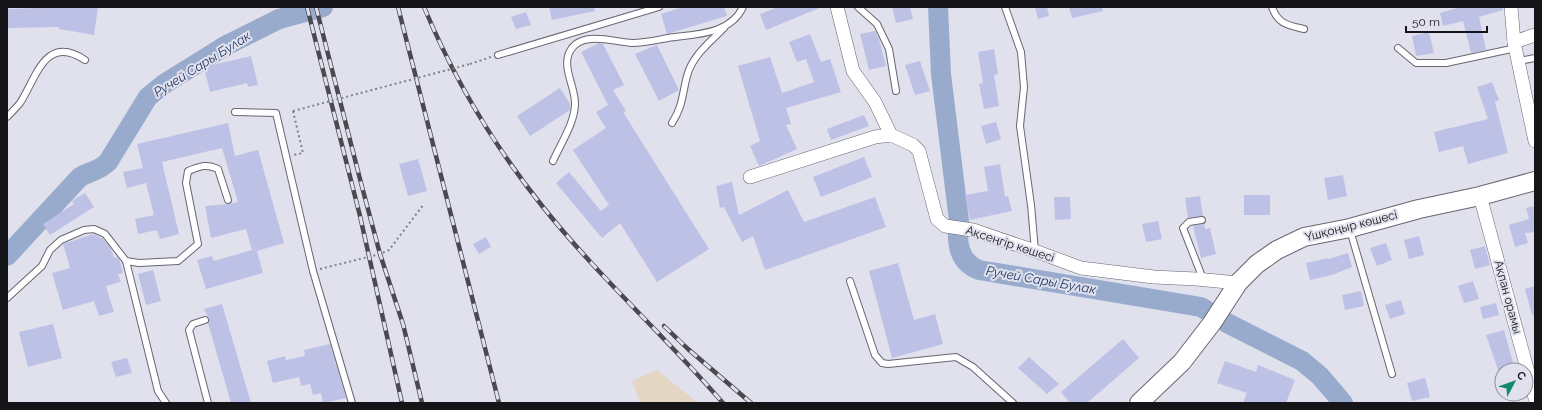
<svg xmlns="http://www.w3.org/2000/svg" width="1542" height="410" font-family="Raleway,sans-serif">
<style>
.industrial{fill:#e3d7c3}
.lines{fill:none;stroke-linecap:round;stroke-linejoin:round}
.river{stroke:#99abcc;stroke-width:20}
.building{fill:#bec1e6}
.lane-casing{stroke:#666771;stroke-width:8}
.street-casing{stroke:#666771;stroke-width:14}
.secondary-casing{stroke:#666771;stroke-width:20}
.path{stroke:#7f8088;stroke-width:2;stroke-dasharray:2 3;stroke-linecap:butt}
.lane{stroke:#fff;stroke-width:6}
.street{stroke:#fff;stroke-width:13}
.secondary{stroke:#fff;stroke-width:18}
.rail-casing{stroke:#49494f;stroke-width:4.5}
.rail{stroke:#e0e1ed;stroke-width:3;stroke-dasharray:9;stroke-linecap:butt}
.path-bridge{stroke:#7f8088;stroke-width:2;stroke-dasharray:2 3;stroke-linecap:butt}
.labels{text-anchor:middle;dominant-baseline:central;stroke-width:4;stroke-linejoin:round;paint-order:stroke}
.street-label{font-size:12px;fill:#151519;stroke:#e0e1ed}
.water-label{font-size:13px;font-style:italic;fill:#203662;stroke:#e0e1ed}
</style>
<rect width="100%" height="100%" fill="#e0e1ed"/>
<polygon class="industrial" points="657,370 698,403 640,403 632,381"/>
<g class="lines">
<g class="river">
<path d="M938 7 941 74 959 221C956 241 958 262 979 270L1201 307 1227 323 1302 361 1320 376 1343 403"/>
<path d="M7 256 80 177C91 171 99 171 108 162L148 97 164 84 225 46 279 19 323 7"/>
</g>
</g>
<g class="building">
<polygon points="62,7 98,7 94,35 59,29 59,27 7,28 7,9"/>
<polygon points="549,7 594,7 595,11 552,20"/>
<polygon points="683,7 724,7 727,16 667,34 661,14"/>
<polygon points="778,7 822,7 766,30 760,14"/>
<polygon points="892,7 910,7 913,19 896,23"/>
<polygon points="1035,7 1047,7 1049,16 1038,19"/>
<polygon points="1069,7 1102,7 1103,11 1072,18"/>
<polygon points="1461,7 1503,7 1503,10 1479,17 1486,50 1471,53 1463,21 1443,26 1440,13"/>
<polygon points="526,12 531,25 516,29 511,17"/>
<polygon points="875,31 879,39 886,66 869,70 860,34"/>
<polygon points="1429,32 1434,53 1416,56 1412,36"/>
<polygon points="810,34 821,62 830,59 841,92 786,108 791,124 786,125 797,149 759,166 750,146 760,141 738,66 770,57 782,93 814,82 806,59 797,62 789,42"/>
<polygon points="599,43 603,44 624,85 613,90 626,111 623,112 709,249 657,282 620,223 602,238 556,183 569,172 601,211 609,205 573,150 606,128 596,112 608,105 581,52"/>
<polygon points="657,45 679,90 659,101 635,54"/>
<polygon points="994,49 998,74 994,75 999,106 984,109 979,84 983,83 978,52"/>
<polygon points="251,56 258,85 248,87 247,83 210,92 204,67"/>
<polygon points="920,61 930,91 915,95 905,65"/>
<polygon points="1492,82 1499,100 1495,102 1508,153 1468,164 1463,146 1439,152 1434,132 1488,119 1477,87"/>
<polygon points="560,88 570,104 570,110 530,136 517,116"/>
<polygon points="864,115 869,126 831,140 827,129"/>
<polygon points="996,122 1001,139 986,144 981,126"/>
<polygon points="228,123 235,156 258,150 284,243 257,251 263,273 206,289 197,260 212,256 214,261 252,250 246,229 211,238 205,206 229,204 238,202 222,148 162,162 179,234 160,239 157,230 138,234 135,219 154,215 146,183 127,188 123,172 143,168 137,144"/>
<polygon points="864,157 872,177 821,197 813,177"/>
<polygon points="418,159 427,191 408,196 399,164"/>
<polygon points="1000,164 1005,197 1008,196 1012,211 970,220 965,195 988,191 984,167"/>
<polygon points="1343,175 1347,196 1328,200 1324,178"/>
<polygon points="732,182 739,215 788,190 804,222 875,197 886,227 765,270 753,236 742,242 724,207 720,208 716,186"/>
<polygon points="85,193 94,207 50,235 43,224 74,204 72,201"/>
<rect x="1244" y="195" width="26" height="20"/>
<polygon points="1200,196 1203,216 1188,218 1185,198"/>
<polygon points="1054,197 1070,197 1071,219 1055,220"/>
<polygon points="1535,206 1535,232 1525,233 1528,243 1515,247 1509,225 1529,219 1526,208"/>
<polygon points="1158,221 1162,239 1146,242 1142,224"/>
<polygon points="1204,224 1205,229 1210,228 1216,254 1201,258 1193,226"/>
<polygon points="93,234 103,239 111,249 114,258 117,257 119,259 123,273 118,274 121,282 106,286 114,312 99,316 94,301 63,310 52,273 70,268 63,244"/>
<polygon points="1419,236 1424,255 1409,259 1404,240"/>
<polygon points="486,237 491,247 479,254 473,244"/>
<polygon points="1386,243 1392,260 1377,266 1370,248"/>
<polygon points="1485,246 1490,265 1475,269 1470,250"/>
<polygon points="1348,253 1352,267 1332,275 1310,280 1306,263 1328,258 1329,259"/>
<polygon points="898,263 914,320 935,314 943,344 892,358 869,271"/>
<polygon points="153,270 161,301 146,305 138,274"/>
<polygon points="1473,281 1479,299 1464,303 1458,286"/>
<polygon points="1535,286 1535,314 1532,315 1525,289"/>
<polygon points="1361,291 1364,306 1345,310 1342,295"/>
<polygon points="1401,300 1405,314 1390,319 1385,305"/>
<polygon points="1496,303 1499,315 1483,319 1480,307"/>
<polygon points="222,304 251,403 231,403 208,323 209,319 204,309"/>
<polygon points="53,324 62,358 28,367 19,332"/>
<polygon points="1504,330 1507,341 1515,370 1498,370 1486,335"/>
<polygon points="1123,339 1139,358 1087,403 1070,403 1061,392"/>
<polygon points="330,344 346,398 323,403 321,393 313,395 310,384 301,386 299,377 273,383 267,361 285,356 286,360 305,356 304,350"/>
<polygon points="1029,357 1059,384 1047,394 1018,368"/>
<polygon points="127,358 132,373 116,377 111,362"/>
<polygon points="1225,361 1256,372 1258,365 1295,380 1286,403 1243,403 1247,393 1217,383"/>
<polygon points="1425,378 1430,397 1412,401 1407,383"/>
</g>
<g class="lines">
<defs>
<g id="lane">
<polyline points="858,7 877,24 889,49 896,91"/>
<polyline points="1005,7 1021,52 1024,87 1020,126 1031,205 1035,251"/>
<path d="M1272 7C1278 24 1287 25 1304 29"/>
<polyline points="1398,48 1416,63 1446,63 1516,48"/>
<polyline points="498,55 659,7"/>
<polyline points="1519,61 1535,58"/>
<polyline points="235,112 276,113 313,271 352,403"/>
<path d="M7 117C11 113 16 108 20 103 36 79 45 33 85 60"/>
<path d="M672 123C683 106 682 95 687 76 692 56 710 42 724 28"/>
<path d="M553 161C561 143 574 124 575 105 576 88 561 67 570 51 581 30 614 42 632 43 644 43 657 40 668 38 695 34 730 35 743 7"/>
<polyline points="1202,220 1189,222 1183,228 1203,279"/>
<polyline points="1350,230 1392,374"/>
<path d="M126 261 139 263 178 261 198 244 186 183 188 171C199 167 206 163 218 169L228 200"/>
<polyline points="850,281 875,355 882,363 888,364 956,357 973,367 1013,403"/>
<polyline points="7,298 42,266 50,250 61,240 84,230 94,229 105,234 126,261 158,391 166,403"/>
<polyline points="205,320 193,324 189,330 208,403"/>
</g>
<g id="street">
<polyline points="837,7 853,71 875,102 891,135"/>
<polyline points="1511,7 1514,42 1535,141"/>
<polyline points="1514,42 1535,35"/>
<polyline points="750,177 875,137 891,135 913,145 919,151 937,219 945,226 973,230 1035,251 1081,268 1154,277 1196,279 1238,283"/>
<polyline points="1480,196 1535,398"/>
</g>
<polyline id="secondary" points="1139,403 1182,362 1212,323 1238,283 1257,264 1277,250 1304,237 1350,228 1419,209 1480,196 1535,181"/>
</defs>
<use href="#lane" class="lane-casing"/>
<use href="#street" class="street-casing"/>
<use href="#secondary" class="secondary-casing"/>
<g class="path">
<polyline points="470,64 491,57"/>
<polyline points="293,111 303,153 293,155"/>
<polyline points="320,269 380,254 389,250 424,204"/>
</g>
<use href="#lane" class="lane"/>
<use href="#street" class="street"/>
<use href="#secondary" class="secondary"/>
<defs>
<g id="rail">
<polyline points="307,7 360,216 402,403"/>
<polyline points="316,7 361,183 380,254 403,324 422,403"/>
<polyline points="398,7 499,403"/>
<path d="M424 7C454 79 494 146 543 207 598 276 665 336 723 403"/>
<polyline points="664,326 688,349 751,403"/>
</g>
</defs>
<use href="#rail" class="rail-casing"/>
<use href="#rail" class="rail"/>
<polyline class="path-bridge" points="293,111 470,64"/>
</g>
<g class="labels">
<g class="street-label">
<text transform="translate(1351 226) rotate(-14)">Үшқоңыр көшесі</text>
<text transform="translate(1010 244) rotate(18)">Ақсеңгір көшесі</text>
<text transform="translate(1508 297) rotate(75)">Ақпан орамы</text>
</g>
<g class="water-label">
<text transform="translate(202 64) rotate(-32)">Ручей Сары Булак</text>
<text transform="translate(1041 280) rotate(10)">Ручей Сары Булак</text>
</g>
</g>
<rect width="1542" height="410" fill="none" stroke="#151519" stroke-width="16"/>
<g transform="translate(1514 382) rotate(49)"><circle r="19" fill="#e0e1ed" stroke="#8f8f98"/>
<path d="M0-3L7 15L0 10L-7 15Z" fill="#13896b"/>
<text y="-6" font-size="11" font-weight="bold" text-anchor="middle" fill="#151519">С</text>
</g>
<path d="M1406 26v6h81v-6" fill="none" stroke="#151519" stroke-width="2"/>
<text x="1412" y="26" font-size="12" fill="#151519" stroke="#e0e1ed" stroke-width="3" paint-order="stroke">50 m</text>
</svg>
